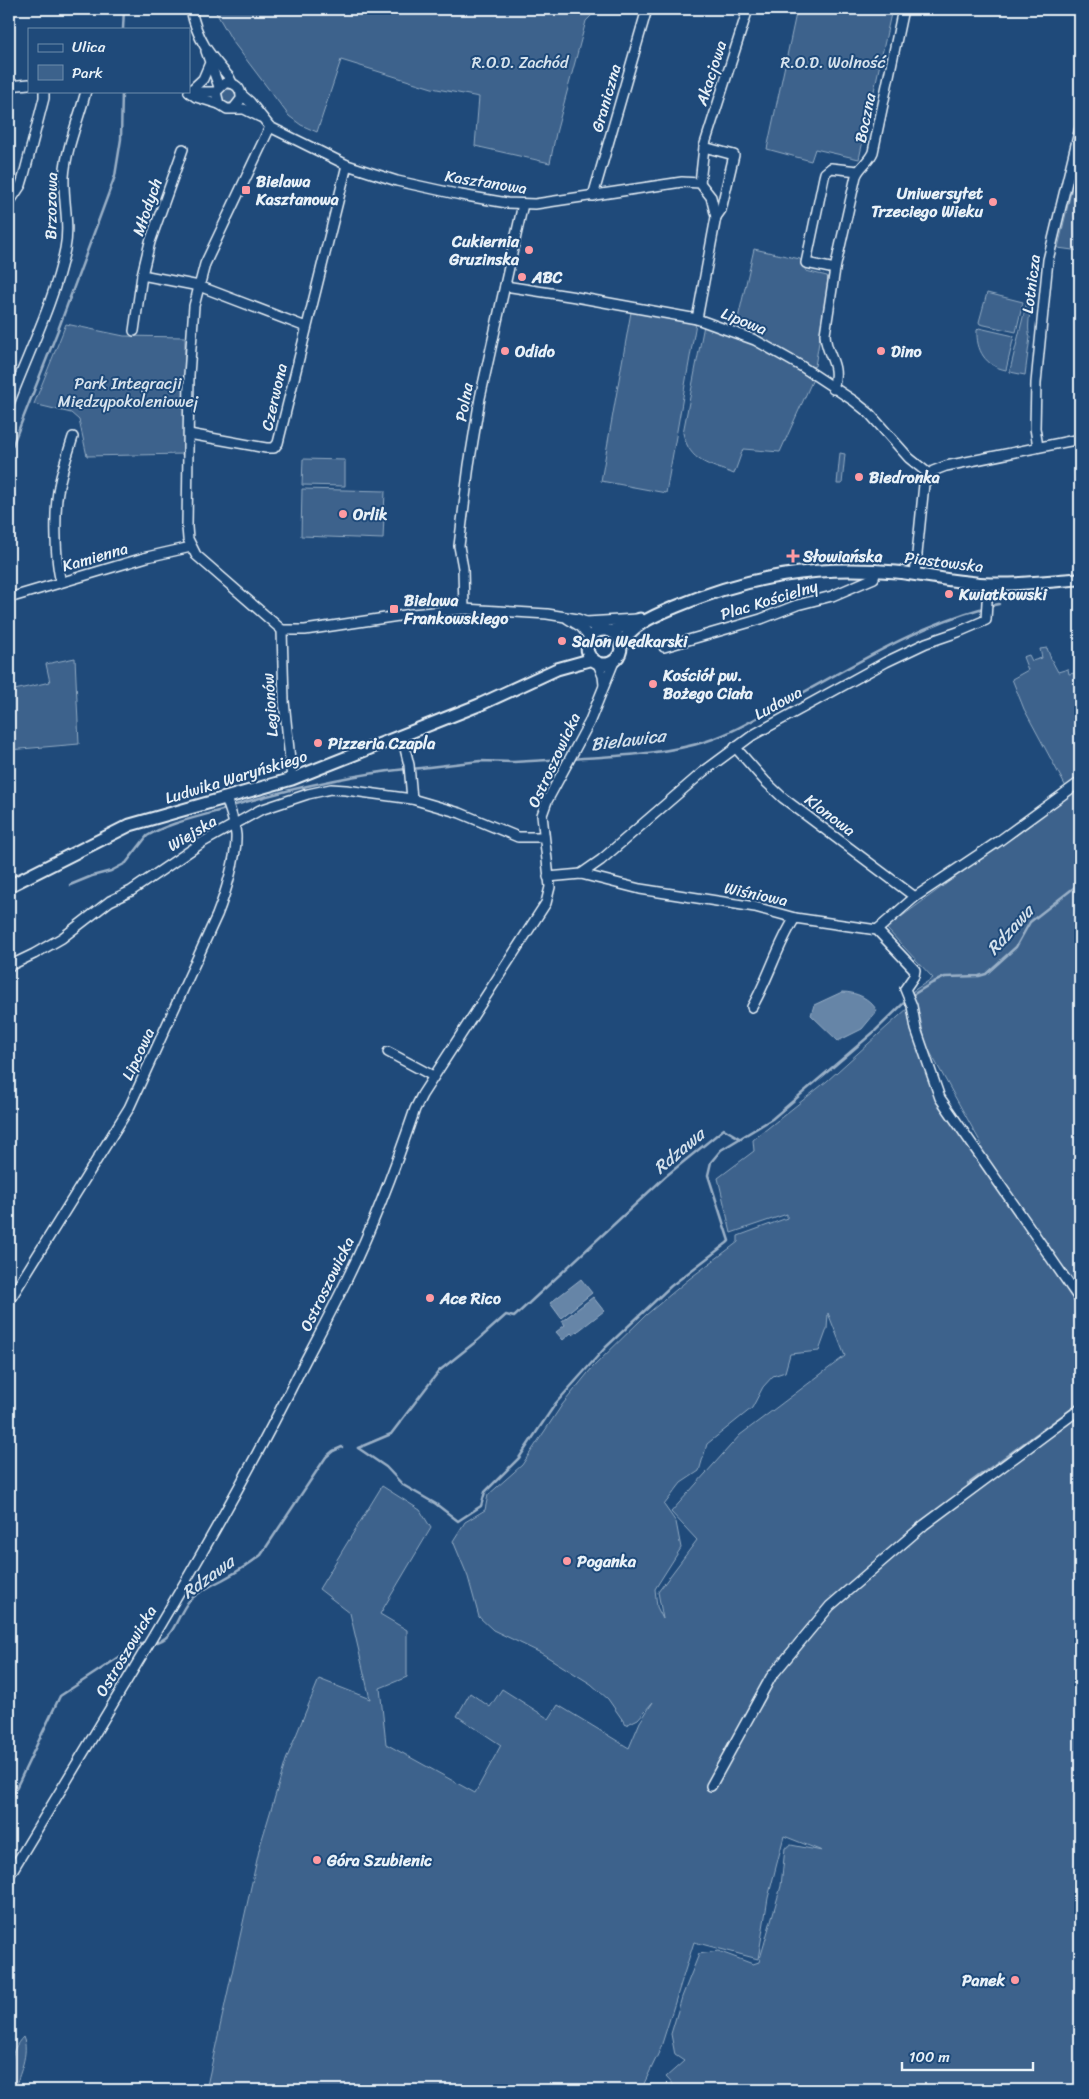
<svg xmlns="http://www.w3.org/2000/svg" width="1089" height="2099" font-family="Sriracha,sans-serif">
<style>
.green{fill:#3c628c;stroke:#92aac2;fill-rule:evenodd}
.water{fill:#6685a7;stroke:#9ab0c7}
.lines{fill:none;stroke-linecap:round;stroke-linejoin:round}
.stream{stroke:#9ab0c7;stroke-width:2.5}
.minor-casing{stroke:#e8f1f8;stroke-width:12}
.major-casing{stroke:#e8f1f8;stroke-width:15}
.minor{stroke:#1f4a7a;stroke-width:9}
.major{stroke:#1f4a7a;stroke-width:11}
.poi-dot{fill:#ff9aa2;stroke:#1f4a7a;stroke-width:2}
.labels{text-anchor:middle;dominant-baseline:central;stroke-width:4;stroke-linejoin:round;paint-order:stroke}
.park-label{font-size:16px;fill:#d7e3ed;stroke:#1f4a7a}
.street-label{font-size:16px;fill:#e8f1f8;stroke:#1f4a7a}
.poi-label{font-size:16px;font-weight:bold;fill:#e8f1f8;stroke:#1f4a7a;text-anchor:start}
.water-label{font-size:18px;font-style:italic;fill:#d4e1ec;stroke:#1f4a7a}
</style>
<rect width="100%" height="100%" fill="#1f4a7a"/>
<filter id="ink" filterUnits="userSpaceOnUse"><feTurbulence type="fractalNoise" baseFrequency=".02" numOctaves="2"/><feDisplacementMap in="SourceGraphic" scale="10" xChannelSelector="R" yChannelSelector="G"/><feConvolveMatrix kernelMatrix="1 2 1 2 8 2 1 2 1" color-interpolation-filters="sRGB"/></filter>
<g filter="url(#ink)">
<g class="green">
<polygon points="214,9 598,9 586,21 556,133 550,163 475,146 479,97 432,88 341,60 317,132 301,125 289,116 233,42"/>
<polygon points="797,9 892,9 859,159 815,149 811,161 767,149"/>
<circle cx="229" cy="96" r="7"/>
<polygon points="1080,153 1080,251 1058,248"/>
<polygon points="754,249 800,259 806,271 827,276 829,282 815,366 812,367 736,327"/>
<path d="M1035 269 1037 270C1035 285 1025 326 1030 337L1025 375 1010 372V370Z"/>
<polygon points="987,293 1023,302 1016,332 980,324 979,322"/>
<polygon points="631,312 696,323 666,493 601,481"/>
<polygon points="66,324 124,336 185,337 184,454 87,456 79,420 71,413 34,404"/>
<path d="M704 325 751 343 813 379 780 452 743 449 734 474C709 464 690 463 683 433Z"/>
<path d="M979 328 1014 336 1006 370C985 366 976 350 977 330Z"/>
<polygon points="840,453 845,454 842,484 837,484"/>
<polygon points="303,459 345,460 345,486 302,485"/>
<polygon points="302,489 385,491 383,539 301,536"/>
<polygon points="1047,648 1051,659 1058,672 1068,669 1069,674 1075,673 1075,668 1080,667 1078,657 1080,656 1080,777 1066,787 1024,709 1012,679 1028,670 1023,657 1029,655 1032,661 1042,658 1040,649"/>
<polygon points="75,658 79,744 9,750 9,684 10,691 50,682 46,664"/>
<path d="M1080 782V2090H678L666 2077 684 2061 675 2055 671 2034 682 1997 699 1954 718 1951 753 1964 759 1962 781 1886 785 1848 791 1845 822 1851 784 1836 768 1898 758 1959 694 1942 660 2050 641 2090H206L260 1846 286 1760 319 1679 370 1699 350 1613 319 1589 382 1486 420 1510 431 1528 380 1614 407 1630V1677L380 1688 386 1744 475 1793 501 1745 457 1716 470 1693 490 1707 502 1689 549 1719 558 1705 629 1748 640 1722 653 1702 638 1719 626 1725 608 1699 591 1684 541 1653 493 1630 479 1617 468 1577 453 1541 465 1522 485 1510 488 1495 522 1465 562 1405 592 1368 646 1315 689 1279 738 1242V1236L787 1218V1214L731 1233 718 1178 754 1151 753 1140 827 1081 908 1008 936 1090 974 1149 982 1145 926 1045 918 1008 911 996 913 991 933 978 886 928 969 867 967 863ZM828 1313 845 1356 740 1435 671 1512 697 1540 658 1592 663 1619 657 1607 655 1589 681 1548 676 1522 664 1505 681 1483 699 1471 707 1444 752 1408 763 1387 773 1376 785 1372 790 1354 819 1351 827 1329Z"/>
<path d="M23 2037C30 2052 19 2076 14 2090H9C9 2072 9 2051 23 2037Z"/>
</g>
<g class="water">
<path d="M842 992C856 992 870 998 877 1011L862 1029 838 1041 811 1015 814 1005Z"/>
<polygon points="581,1279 592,1293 561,1318 550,1303"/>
<polygon points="593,1297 604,1311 573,1335 571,1333 563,1340 556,1332 565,1325 562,1321"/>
</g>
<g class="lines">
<g class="stream">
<polyline points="123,29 124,9"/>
<polyline points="9,454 58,330 115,176 121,139 122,91"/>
<polyline points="989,606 999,604"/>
<path d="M571 759C613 756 668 754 707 741 732 733 755 719 778 706 845 671 910 628 983 608"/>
<polyline points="412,769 480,761 513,762 566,759"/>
<path d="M232 806C289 789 348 775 406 769"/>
<path d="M70 885 92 876 111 871 126 863 147 836C171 822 199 817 225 809"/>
<polyline points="911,996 932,983 945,977 979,976 986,974 1016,947 1030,922 1080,883"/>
<polyline points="358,1448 386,1467 403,1485 436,1504 458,1521 481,1506 485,1492 519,1458 556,1403 605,1348 671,1286 727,1243 729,1241 708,1175 711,1162 721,1150 772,1119 875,1031 907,1000"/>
<polyline points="358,1448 391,1434 439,1371 478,1340 506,1315 514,1317 666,1176 724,1129 741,1139"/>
<polyline points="968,1484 1080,1403"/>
<path d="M153 1643C175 1640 176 1616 189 1601 198 1592 210 1586 222 1580 235 1573 248 1565 261 1555L326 1457 333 1451 342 1447"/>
<polyline points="9,1803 60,1696 139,1644 145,1644"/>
</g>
<defs>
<g id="minor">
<path d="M191 9C197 40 209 54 229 77L232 83"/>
<polyline points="206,51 219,87"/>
<polyline points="9,86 29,84"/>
<polyline points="189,92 203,79 209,65"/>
<polyline points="189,92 196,97 219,104"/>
<polyline points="190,92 216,92"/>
<polyline points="242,95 250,102 270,127 347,165 397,181 461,195 507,203 535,204 682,182 700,183 711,197 716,217 697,319"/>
<path d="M234 108 241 99C242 88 235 82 225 83L216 92 219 104 227 109H244L260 117"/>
<polyline points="270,127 205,264 194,306 189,375 187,527 188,539 196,555 282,630 305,630 412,614 464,609 547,614 578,619 586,622 600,630"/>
<polyline points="704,147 734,155 721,210 716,217"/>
<polyline points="700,183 704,147 748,9"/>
<polyline points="593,196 647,9"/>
<polyline points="9,203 21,185 24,175 44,98 44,91"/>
<polyline points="835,269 806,263 824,177 825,173 831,168 858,171"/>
<polyline points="142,275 150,242 183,149"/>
<polyline points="505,286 576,297 697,319 755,340 801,366 854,401 869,413 909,458 929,474"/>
<polyline points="134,331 142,275 199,286 306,327"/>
<path d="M833 389C841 362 826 357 825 334L835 269 856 176C860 166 869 162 873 152L903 9"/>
<path d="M9 404C28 353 54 303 65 249 70 224 63 201 64 177 66 148 79 119 86 91"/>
<polyline points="189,434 266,448 274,448 278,443 347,165"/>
<polyline points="1038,447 1035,428 1036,383 1048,260 1080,128"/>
<polyline points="915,574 924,484 933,471 946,466 1080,439"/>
<path d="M61 582C55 560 54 509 59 486 62 470 68 453 73 437"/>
<polyline points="9,598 147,557 191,547"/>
<polyline points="464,609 463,568 459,546 469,465 480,398 523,204"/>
<polyline points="568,619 581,627 590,638"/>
<polyline points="586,622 636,619"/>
<polyline points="282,630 284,701 292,779"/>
<polyline points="664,647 761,619 797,605 832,596 874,578 876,570"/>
<polyline points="597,661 603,676 604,685"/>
<polyline points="402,736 409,765 412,799"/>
<polyline points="735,747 765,781 783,798 915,897"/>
<polyline points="581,874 601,860 703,772 753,735 886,662 926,643 958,632 986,620 988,584"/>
<polyline points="548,877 581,874 640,889 755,907 795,918 877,930 915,970 914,976 905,989 912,1006 916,1029 940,1098 1080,1300"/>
<polyline points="877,930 915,897 999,841 1080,782"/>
<polyline points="9,966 34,954 62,938 110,901 131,891 203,842 260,810 308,794 331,789 346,790 412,799 460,813 518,837 544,837"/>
<path d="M752 1007C769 978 777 946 795 918"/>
<polyline points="388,1052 433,1076"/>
<path d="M9 1301 129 1108 217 915C225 895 237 856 236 835 235 823 230 810 226 798"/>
<polyline points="711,1786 771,1677 830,1606 924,1525 1080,1409"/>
<path d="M9 1876C109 1709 214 1543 301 1369 317 1338 334 1307 349 1275 375 1222 396 1165 415 1109L422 1095 546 903 550 887 542 815 547 801 589 723 615 659"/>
</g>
<g id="major">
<circle cx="604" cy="647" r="17"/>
<polyline points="612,631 640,619"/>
<path d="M621 646C628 626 656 615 675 607 748 576 817 565 896 572 927 575 958 583 990 584 1020 585 1050 581 1080 579"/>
<polyline points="9,886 130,825 292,779 479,705 557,669 593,659"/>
</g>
</defs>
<use href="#minor" class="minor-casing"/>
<use href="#major" class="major-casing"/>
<use href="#minor" class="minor"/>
<use href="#major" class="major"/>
</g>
</g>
<g class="poi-dot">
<rect x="241" y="185" width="10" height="10" rx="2.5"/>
<circle cx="993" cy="202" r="5"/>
<circle cx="529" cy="250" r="5"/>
<circle cx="522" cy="277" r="5"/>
<circle cx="505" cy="351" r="5"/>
<circle cx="881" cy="351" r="5"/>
<circle cx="859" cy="477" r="5"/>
<circle cx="343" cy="514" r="5"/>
<path d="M790.5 548.5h5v5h5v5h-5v5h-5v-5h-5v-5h5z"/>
<circle cx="949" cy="594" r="5"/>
<rect x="389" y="604" width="10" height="10" rx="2.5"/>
<circle cx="562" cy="641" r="5"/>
<circle cx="653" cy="684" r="5"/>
<circle cx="318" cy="743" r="5"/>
<circle cx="430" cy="1298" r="5"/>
<circle cx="567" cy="1561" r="5"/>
<circle cx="317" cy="1860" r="5"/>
<circle cx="1015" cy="1980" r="5"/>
</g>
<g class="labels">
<g class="park-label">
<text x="520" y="62">R.O.D. Zachód</text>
<text x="833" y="62">R.O.D. Wolność</text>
<text x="128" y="383">Park Integracji<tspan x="128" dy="18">Międzypokoleniowej</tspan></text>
</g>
<g class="street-label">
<text transform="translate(711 73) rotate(-72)">Akacjowa</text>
<text transform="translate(606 98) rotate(-74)">Graniczna</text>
<text transform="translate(865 118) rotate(-78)">Boczna</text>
<text transform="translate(486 182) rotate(9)">Kasztanowa</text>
<text transform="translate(51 206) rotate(-89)">Brzozowa</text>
<text transform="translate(147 207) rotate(-71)">Młodych</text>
<text transform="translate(1031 284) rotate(-83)">Lotnicza</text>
<text transform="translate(744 321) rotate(22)">Lipowa</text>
<text transform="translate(274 397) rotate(-77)">Czerwona</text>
<text transform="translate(464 402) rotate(-80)">Polna</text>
<text transform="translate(95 557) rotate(-16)">Kamienna</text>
<text transform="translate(944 562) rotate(7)">Piastowska</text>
<text transform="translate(769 600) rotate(-17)">Plac Kościelny</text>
<text transform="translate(778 703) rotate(-29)">Ludowa</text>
<text transform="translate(270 705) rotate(-94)">Legionów</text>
<text transform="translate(554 760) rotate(-65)">Ostroszowicka</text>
<text transform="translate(236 777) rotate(-17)">Ludwika Waryńskiego</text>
<text transform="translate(830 815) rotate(37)">Klonowa</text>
<text transform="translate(192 833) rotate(-31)">Wiejska</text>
<text transform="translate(756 894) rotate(12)">Wiśniowa</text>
<text transform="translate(138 1054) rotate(-65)">Lipcowa</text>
<text transform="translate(327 1284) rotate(-64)">Ostroszowicka</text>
<text transform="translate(126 1651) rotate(-59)">Ostroszowicka</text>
</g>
<g class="poi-label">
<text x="256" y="181">Bielawa<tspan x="256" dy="18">Kasztanowa</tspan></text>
<text x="983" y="193" text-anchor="end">Uniwersytet<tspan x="983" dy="18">Trzeciego Wieku</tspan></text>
<text x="519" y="241" text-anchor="end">Cukiernia<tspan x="519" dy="18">Gruzinska</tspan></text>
<text x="532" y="277">ABC</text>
<text x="515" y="351">Odido</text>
<text x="891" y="351">Dino</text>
<text x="869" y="477">Biedronka</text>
<text x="353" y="514">Orlik</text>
<text x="803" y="556">Słowiańska</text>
<text x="959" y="594">Kwiatkowski</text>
<text x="404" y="600">Bielawa<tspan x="404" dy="18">Frankowskiego</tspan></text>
<text x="572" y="641">Salon Wędkarski</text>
<text x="663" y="675">Kościół pw.<tspan x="663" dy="18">Bożego Ciała</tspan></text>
<text x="328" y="743">Pizzeria Czapla</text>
<text x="440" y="1298">Ace Rico</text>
<text x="577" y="1561">Poganka</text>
<text x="327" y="1860">Góra Szubienic</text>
<text x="1005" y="1980" text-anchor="end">Panek</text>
</g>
<g class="water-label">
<text transform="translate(628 740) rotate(-7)">Bielawica</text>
<text transform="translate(1010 930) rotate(-48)">Rdzawa</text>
<text transform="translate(679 1151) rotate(-40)">Rdzawa</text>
<text transform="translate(208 1577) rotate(-36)">Rdzawa</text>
</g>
</g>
<rect width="1089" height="2099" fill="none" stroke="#1f4a7a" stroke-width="30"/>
<rect x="15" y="15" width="1059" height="2069" fill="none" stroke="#e8f1f8" stroke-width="2" filter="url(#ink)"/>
<rect x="28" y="28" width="162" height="65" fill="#1f4a7a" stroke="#6f8dac"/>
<rect x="38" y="44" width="25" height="8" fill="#1f4a7a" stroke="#6f8dac"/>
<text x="72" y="52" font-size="15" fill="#e8f1f8">Ulica</text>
<rect x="38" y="65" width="25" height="15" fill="#3c628c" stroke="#6f8dac"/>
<text x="72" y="78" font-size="15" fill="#e8f1f8">Park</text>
<path d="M902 2062v8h131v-8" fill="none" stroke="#e8f1f8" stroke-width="2.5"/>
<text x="909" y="2062" font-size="15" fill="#e8f1f8" stroke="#1f4a7a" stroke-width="4" paint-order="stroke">100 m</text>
</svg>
